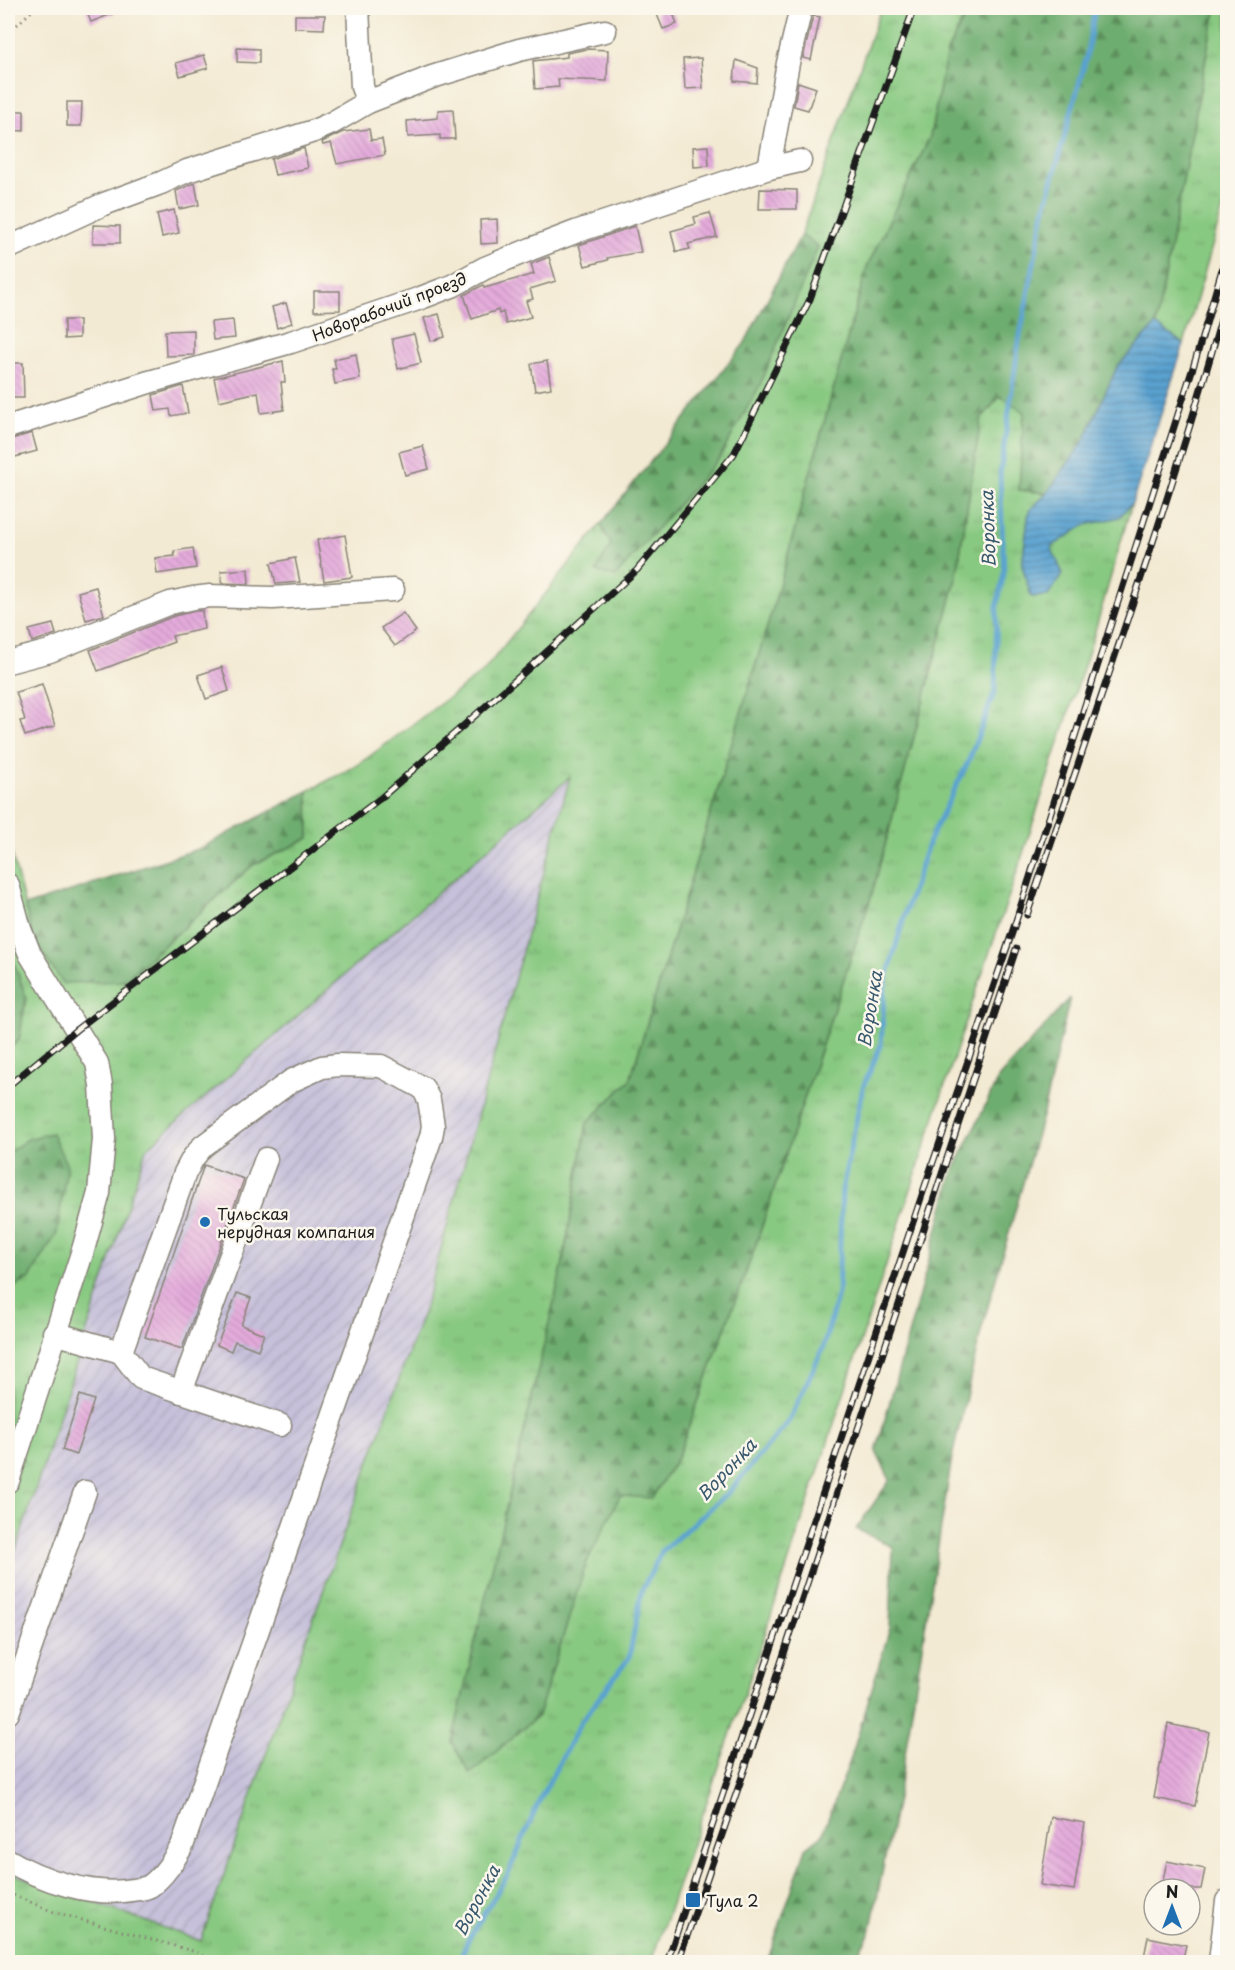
<svg xmlns="http://www.w3.org/2000/svg" width="1235" height="1970" font-family="'Playpen Sans',sans-serif">
<style>
.industrial{fill:url(#industrial-furrows)}
.grass{fill:url(#grass-tufts);stroke:#52724e;stroke-width:1.5}
.forest{fill:url(#forest-firs);stroke:#456446;stroke-width:1.5}
.water{fill:url(#water-rules);stroke:#3b5f76;stroke-width:1.5}
.lines{fill:none;stroke-linecap:round;stroke-linejoin:round}
.stream{stroke:#5aa2d0;stroke-width:5}
.building{fill:url(#building-back-hatch)}
.minor-casing{stroke:#888378;stroke-width:25}
.path{stroke:#888378;stroke-width:3;stroke-dasharray:1.5 4.5;stroke-linecap:butt}
.minor{stroke:#fff;stroke-width:22}
.rail-casing{stroke:#1c1c1c;stroke-width:7}
.rail{stroke:#fbf7ec;stroke-width:4.5;stroke-dasharray:14;stroke-linecap:butt}
.poi-dot{fill:#1f6fb2;stroke:#fbf7ec;stroke-width:2}
.labels{text-anchor:middle;dominant-baseline:central;stroke-width:5;stroke-linejoin:round;paint-order:stroke}
.street-label{font-size:16px;fill:#1c1c1c;stroke:#fbf7ec}
.poi-label{font-size:16px;fill:#1c1c1c;stroke:#fbf7ec;text-anchor:start}
.water-label{font-size:18px;font-style:italic;fill:#38586d;stroke:#fbf7ec}
</style>
<defs>
<pattern id="industrial-furrows" width="10" height="10" patternUnits="userSpaceOnUse" patternTransform="scale(1.5)"><rect width="10" height="10" fill="#c6c0da"/><path d="M-1 1l2-2M0 10L10 0M9 11l2-2" fill="none" stroke="#aaa4ba"/></pattern>
<pattern id="grass-tufts" width="24" height="20" patternUnits="userSpaceOnUse" patternTransform="scale(1.5)"><rect width="24" height="20" fill="#88c981"/><path d="M3 7l-1-3M5 7V3M7 7l1-3M15 17l-1-3M17 17v-4M19 17l1-3" fill="none" stroke="#75ac6f"/></pattern>
<pattern id="forest-firs" width="22" height="20" patternUnits="userSpaceOnUse" patternTransform="scale(1.5)"><rect width="22" height="20" fill="#6ead6f"/><path d="M5 1l3.5 6h-7zM16 11l3.5 6h-7z" fill="#5a8c5a"/></pattern>
<pattern id="water-rules" width="6" height="5" patternUnits="userSpaceOnUse" patternTransform="scale(1.5)"><rect width="6" height="5" fill="#5aa2d0"/><path d="M0 2.5h6" fill="none" stroke="#4a83a8"/></pattern>
<pattern id="building-back-hatch" width="6" height="6" patternUnits="userSpaceOnUse" patternTransform="scale(1.5)"><rect width="6" height="6" fill="#e4abdb"/><path d="M-1 5l2 2M0 0l6 6M5-1l2 2" fill="none" stroke="#c393bb"/></pattern>
</defs>
<rect width="100%" height="100%" fill="#fbf7ec"/>
<filter id="ink" filterUnits="userSpaceOnUse"><feTurbulence type="fractalNoise" baseFrequency=".0167" numOctaves="2"/><feDisplacementMap in="SourceGraphic" scale="12" xChannelSelector="R" yChannelSelector="G"/><feConvolveMatrix kernelMatrix="1 2 1 2 8 2 1 2 1" color-interpolation-filters="sRGB"/></filter>
<filter id="wash" filterUnits="userSpaceOnUse"><feTurbulence type="fractalNoise" baseFrequency=".008" numOctaves="4" result="noise"/><feDisplacementMap in="SourceGraphic" scale="24" xChannelSelector="R" yChannelSelector="G"/><feGaussianBlur stdDeviation="1.35" result="paint"/><feColorMatrix in="noise" values="0 0 0 0 0 0 0 0 0 0 0 0 0 0 0 0 0 1.4 0 .05"/><feComposite in="paint" operator="in"/></filter>
<g filter="url(#wash)">
<rect width="100%" height="100%" fill="#f3ead3"/>
<polygon class="industrial" points="571,775 425,1307 309,1630 200,1942 8,1872 8,1574 146,1149"/>
<g class="grass">
<polygon points="881,8 969,8 947,52 930,137 867,267 775,601 630,1080 587,1123 563,1262 586,1564 620,1495 652,1498 678,1456 754,1250 872,894 956,579 981,419 1000,396 1024,412 1019,490 1047,493 1029,512 1022,565 1085,525 1119,517 1132,503 1093,638 1015,878 967,1018 759,1652 651,1962 8,1962 8,1872 201,1941 309,1630 425,1307 570,777 146,1149 8,1574 8,1290 30,1278 28,1139 8,1153 8,1050 19,1040 26,997 8,945 8,839 34,942 124,981 253,865 309,838 308,791 359,764 483,672 601,524 611,545 818,246 801,235"/>
<polygon points="1217,8 1227,8 1227,194 1184,344 1156,325 1210,36"/>
</g>
<g class="forest">
<polygon points="969,8 1217,8 1210,36 1156,325 1117,367 1084,441 1047,493 1019,490 1024,412 1000,396 981,419 956,579 872,894 754,1250 678,1456 652,1498 620,1496 586,1564 538,1716 470,1774 452,1742 563,1262 587,1123 630,1080 775,601 867,267 930,137 947,52"/>
<polygon points="801,235 818,247 760,385 720,457 615,577 596,571 611,545 601,524 744,344"/>
<polygon points="308,791 309,838 253,865 124,981 63,983 34,942 25,906 201,848"/>
<polygon points="8,945 26,997 19,1040 8,1050"/>
<polygon points="1070,998 1043,1113 981,1331 952,1458 901,1779 870,1933 853,1962 767,1962 806,1848 822,1835 851,1758 890,1628 893,1547 856,1529 890,1480 876,1452 953,1172 999,1077"/>
<polygon points="52,1133 67,1166 57,1233 30,1278 8,1290 8,1153 28,1139"/>
</g>
<polygon class="water" points="1156,325 1184,344 1132,503 1119,517 1085,525 1051,547 1063,574 1048,596 1031,597 1022,565 1029,511 1047,493 1084,441 1117,367"/>
<g class="lines">
<polyline class="stream" points="459,1962 468,1940 507,1876 541,1797 581,1722 629,1658 642,1590 662,1551 729,1492 789,1421 823,1348 838,1293 842,1190 863,1087 881,1045 885,984 907,907 929,841 969,760 995,691 997,606 1004,573 1000,474 1019,341 1044,211 1086,58 1095,8"/>
</g>
<g id="blocks">
<g class="building">
<polygon points="85,8 127,8 91,22"/>
<polygon points="671,8 677,24 663,29 656,12"/>
<polygon points="295,15 325,15 324,29 295,28"/>
<polygon points="813,16 820,17 811,60 803,58"/>
<polygon points="237,48 259,49 259,63 237,62"/>
<polygon points="587,49 608,50 607,81 558,79 559,87 535,89 533,61 567,57 567,53"/>
<polygon points="204,55 208,68 180,76 176,63"/>
<polygon points="701,58 703,88 685,89 683,59"/>
<polygon points="736,60 758,68 757,83 734,81"/>
<polygon points="798,82 816,88 808,110 794,106"/>
<polygon points="67,102 82,102 81,126 67,126"/>
<polygon points="453,109 455,139 440,139 440,135 408,137 407,121 438,118 438,110"/>
<polygon points="8,111 24,111 24,131 8,130"/>
<polygon points="369,129 371,140 382,139 385,155 337,164 331,143 323,145 322,142 343,132"/>
<polygon points="708,146 709,166 694,167 693,147"/>
<polygon points="304,148 308,168 275,175 271,159"/>
<polygon points="195,183 199,205 179,209 176,191"/>
<polygon points="760,189 797,190 797,209 759,209"/>
<polygon points="174,210 179,233 162,237 157,214"/>
<polygon points="710,213 717,237 688,244 690,249 676,252 671,231 696,224 694,217"/>
<polygon points="497,219 498,243 481,244 480,220"/>
<polygon points="93,225 120,226 120,243 93,243"/>
<polygon points="635,226 641,252 607,258 608,260 585,266 579,245"/>
<polygon points="549,257 556,281 530,289 533,299 526,301 531,317 506,324 503,312 499,314 498,310 472,319 464,295 483,285 484,288 534,274 531,264"/>
<polygon points="314,291 340,291 340,310 314,311"/>
<polygon points="286,303 292,323 277,328 272,307"/>
<polygon points="439,314 445,337 431,341 424,318"/>
<polygon points="64,320 79,320 79,338 64,339"/>
<polygon points="233,320 235,338 213,340 211,322"/>
<polygon points="194,330 194,355 166,356 165,331"/>
<polygon points="414,334 421,363 398,369 392,339"/>
<polygon points="356,354 360,379 335,384 332,369 336,369 334,359"/>
<polygon points="283,361 285,382 281,382 284,410 261,413 258,392 219,401 214,378"/>
<polygon points="547,361 551,388 535,391 531,364"/>
<polygon points="8,363 23,363 24,398 8,398"/>
<polygon points="183,386 188,413 171,416 170,409 156,411 153,395"/>
<polygon points="32,433 37,451 8,459 8,440"/>
<polygon points="423,446 429,469 405,475 399,452"/>
<polygon points="345,535 352,577 324,581 317,540"/>
<polygon points="193,548 196,568 157,574 155,558 175,556 174,551"/>
<polygon points="295,558 300,582 276,584 271,563"/>
<polygon points="248,569 249,584 222,583 221,571"/>
<polygon points="96,587 104,615 86,620 78,592"/>
<polygon points="195,611 202,611 204,629 172,636 174,642 98,671 90,650 174,616"/>
<polygon points="403,613 416,631 395,646 381,628"/>
<polygon points="53,624 56,634 32,642 29,630"/>
<polygon points="222,667 229,691 206,699 198,675"/>
<polygon points="42,684 55,726 25,736 20,721 25,720 16,692"/>
<polygon points="204,1165 244,1179 182,1349 145,1337"/>
<polygon points="237,1293 251,1298 241,1325 264,1334 258,1350 235,1341 231,1351 217,1345"/>
<polygon points="80,1395 94,1400 76,1455 62,1450"/>
<polygon points="1168,1724 1209,1732 1195,1806 1154,1798"/>
<polygon points="1051,1817 1085,1823 1074,1890 1040,1885"/>
<polygon points="1167,1861 1205,1869 1201,1889 1161,1889"/>
<polygon points="1148,1937 1186,1945 1182,1962 1143,1962"/>
</g>
</g>
</g>
<g filter="url(#ink)">
<use href="#blocks" fill-opacity="0" stroke="#888378" stroke-width="1.5"/>
<g class="lines">
<defs>
<g id="minor">
<polyline points="358,8 362,87 368,102"/>
<polyline points="769,168 788,63 801,8"/>
<polyline points="8,248 104,204 161,183 187,171 314,131 332,123 368,102 432,77 519,50 605,31"/>
<polyline points="8,427 149,382 291,342 418,299 452,286 485,268 531,249 578,231 769,168 800,161"/>
<polyline points="8,662 50,651 170,603 193,598 210,596 273,598 393,590"/>
<polyline points="8,885 20,929 30,954 97,1063 101,1085 104,1139 99,1193 83,1250 8,1481"/>
<polyline points="121,1352 141,1378 280,1425"/>
<polyline points="181,1392 266,1159"/>
<polyline points="8,1713 85,1492"/>
<path d="M8 1860C40 1880 93 1897 132 1890 138 1889 145 1889 150 1886 164 1876 173 1861 182 1846L431 1137 433 1126 431 1112 429 1100 423 1088 381 1066 338 1065 322 1067 291 1081 203 1146 193 1158 185 1173 121 1352 54 1333"/>
<polyline points="1220,1962 1227,1901"/>
</g>
</defs>
<use href="#minor" class="minor-casing"/>
<g class="path">
<polyline points="8,33 35,8"/>
<polyline points="8,1893 54,1912 196,1952 212,1962"/>
</g>
<use href="#minor" class="minor"/>
<defs>
<g id="rail">
<path d="M1027 915C1096 709 1170 505 1228 295"/>
<polyline points="8,1086 77,1029 382,797 519,677 637,570 734,454 810,299 914,8"/>
<polyline points="667,1962 930,1171 1014,927 1196,358 1228,249"/>
<polyline points="678,1962 770,1696 1016,949"/>
</g>
</defs>
<use href="#rail" class="rail-casing"/>
<use href="#rail" class="rail"/>
</g>
</g>
<g class="poi-dot">
<circle cx="205" cy="1222" r="6"/>
<rect x="685" y="1892" width="16" height="16" rx="3"/>
</g>
<g class="labels">
<g class="street-label">
<text transform="translate(389 306) rotate(-21)">Новорабочий проезд</text>
</g>
<g class="poi-label">
<text x="217" y="1213">Тульская<tspan x="217" dy="18">нерудная компания</tspan></text>
<text x="706" y="1900">Тула 2</text>
</g>
<g class="water-label">
<text transform="translate(987 529) rotate(-92)">Воронка</text>
<text transform="translate(869 1009) rotate(-81)">Воронка</text>
<text transform="translate(726 1469) rotate(-47)">Воронка</text>
<text transform="translate(476 1900) rotate(-62)">Воронка</text>
</g>
</g>
<rect width="1235" height="1970" fill="none" stroke="#fbf7ec" stroke-width="30"/>
<g transform="translate(1172 1907)"><circle r="28" fill="#fbf7ec" stroke="#a29f99" stroke-width="1.5"/>
<path d="M0-4.5L10 22L0 15L-10 22Z" fill="#1f6fb2"/>
<text y="-9" font-size="16" font-weight="bold" text-anchor="middle" fill="#1c1c1c">N</text>
</g>
</svg>
